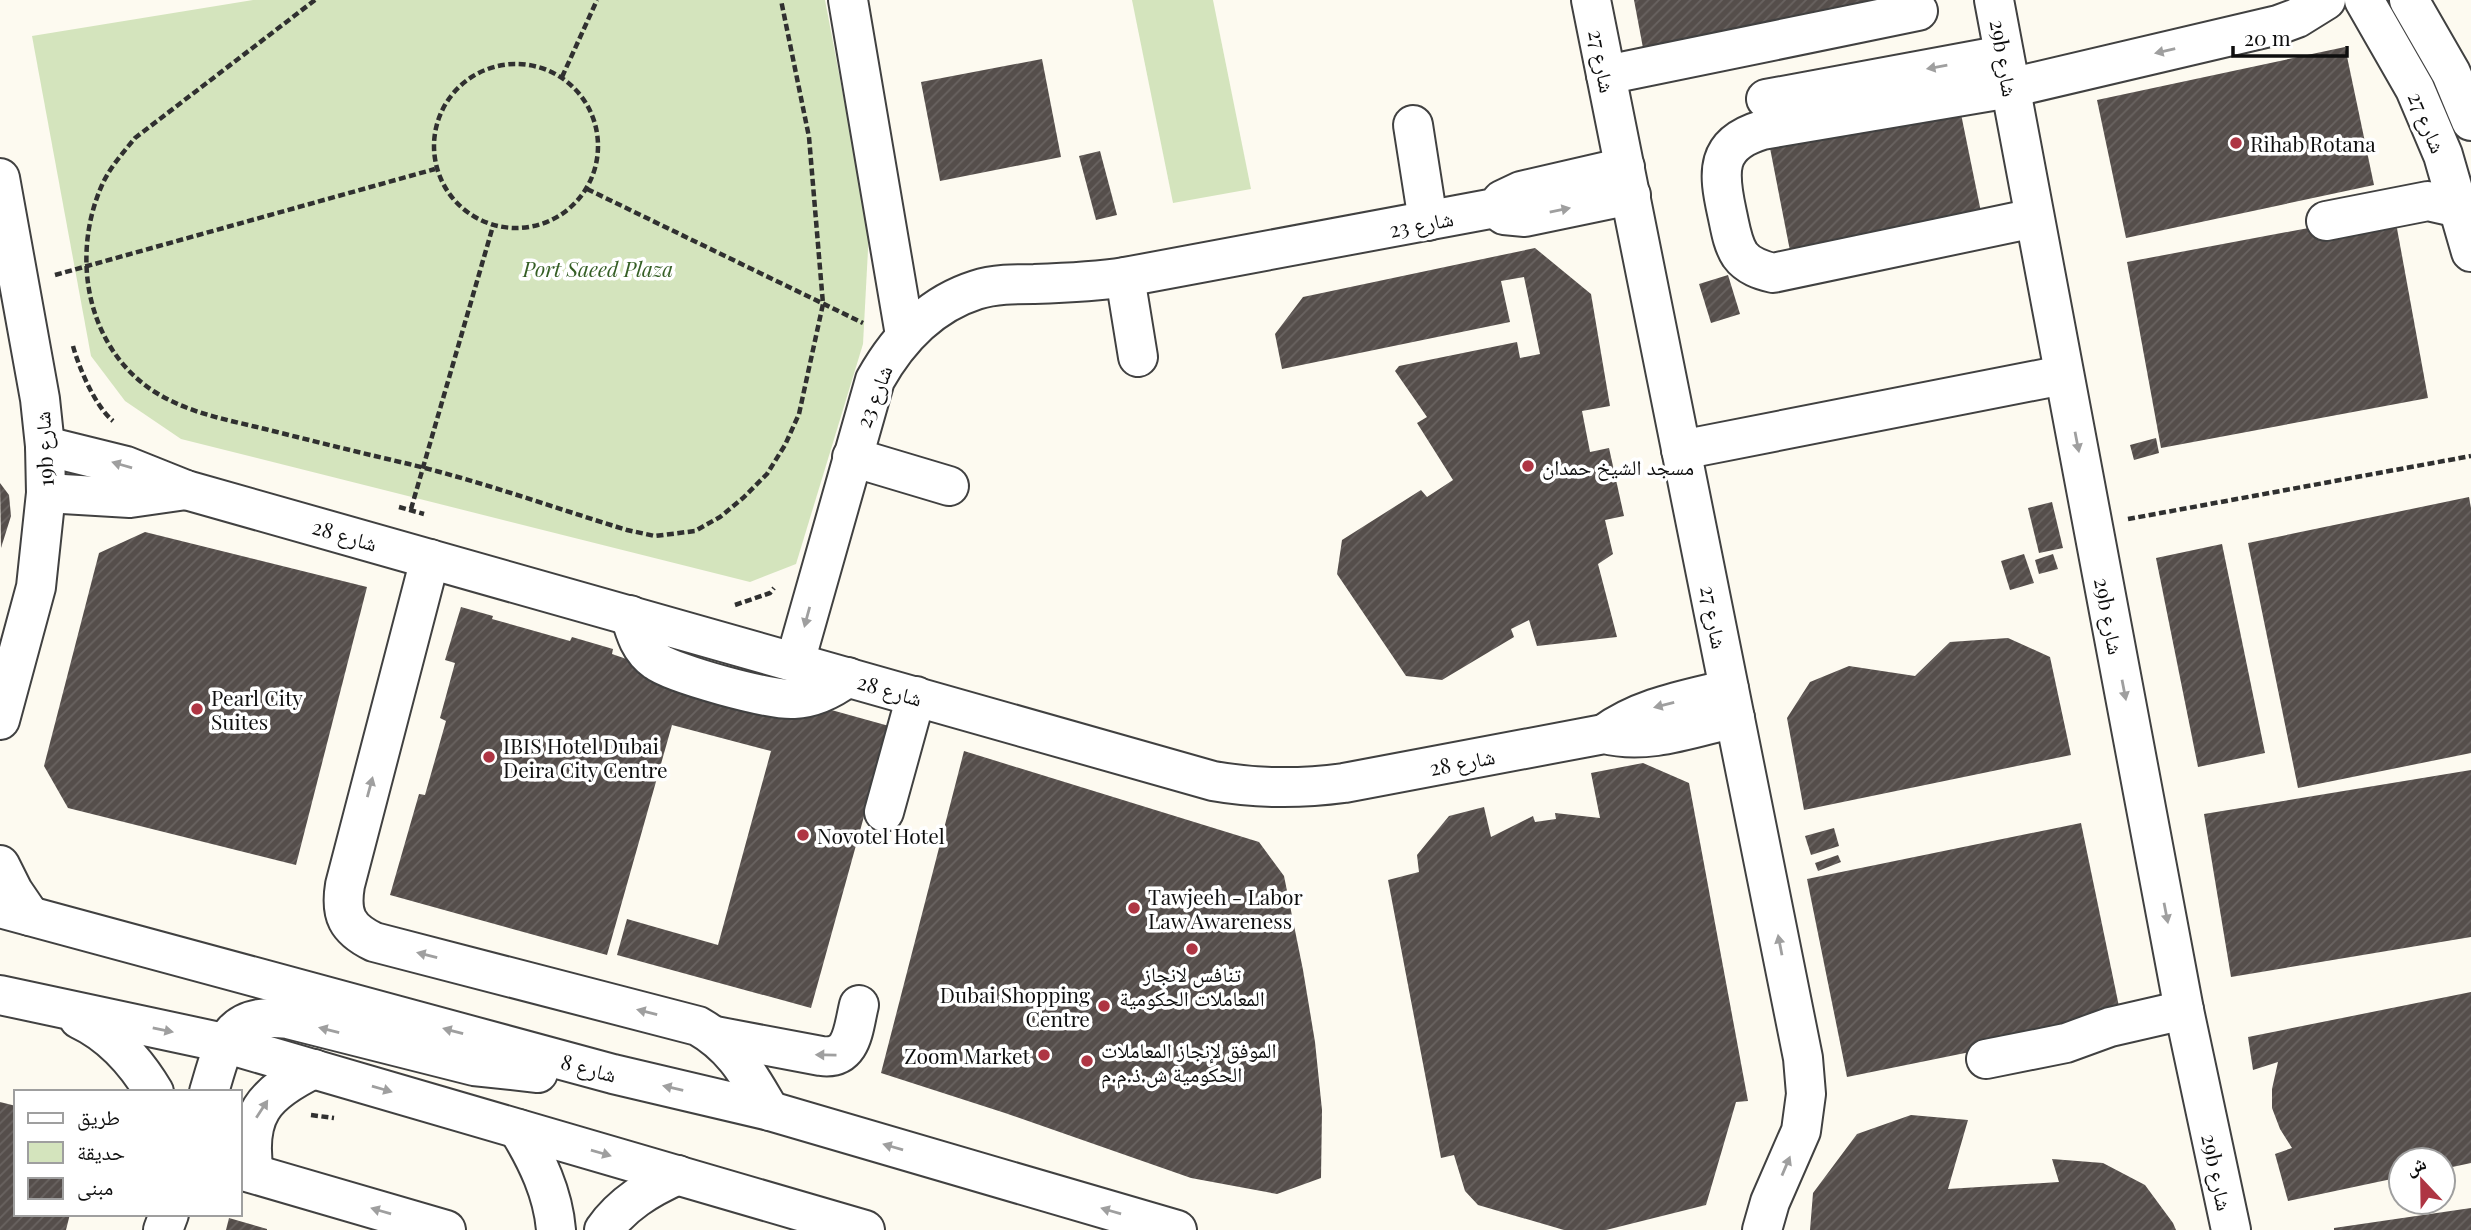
<svg xmlns="http://www.w3.org/2000/svg" width="2471" height="1230" font-family="'Playfair Display','Noto Naskh Arabic',serif">
<style>
.park{fill:#d4e4bd}
.building{fill:url(#building-hatch)}
.lines{fill:none;stroke-linecap:round;stroke-linejoin:round}
.minor-casing{stroke:#414141;stroke-width:42}
.path{stroke:#303030;stroke-width:4.5;stroke-dasharray:7 3.5;stroke-linecap:butt}
.minor{stroke:#fff;stroke-width:38}
.oneway{fill:#9f9f9f}
.poi-dot{fill:#ae3543;stroke:#fff;stroke-width:2.5}
.labels{text-anchor:middle;dominant-baseline:central;stroke-width:7;stroke-linejoin:round;paint-order:stroke}
.street-label{font-size:21px;fill:#0e0e0e;stroke:#fff}
.poi-label{font-size:21px;fill:#0e0e0e;stroke:#fff;text-anchor:start}
.park-label{font-size:21px;font-style:italic;fill:#355e25;stroke:#fff}
</style>
<defs>
<pattern id="building-hatch" width="6" height="6" patternUnits="userSpaceOnUse" patternTransform="scale(1.75)"><rect width="6" height="6" fill="#554e4b"/><path d="M-1 1l2-2M0 6l6-6M5 7l2-2" fill="none" stroke="#696361"/></pattern>
</defs>
<rect width="100%" height="100%" fill="#fdfaf0"/>
<g class="park">
<polygon points="253,0 825,0 869,231 863,344 796,564 750,582 181,439 125,401 91,356 32,36"/>
<polygon points="1132,0 1213,0 1251,189 1173,203"/>
</g>
<g class="building">
<polygon points="1634,0 1891,0 1643,48"/>
<polygon points="2345,47 2374,185 2126,238 2097,100"/>
<polygon points="1042,59 1061,157 940,181 921,82"/>
<polygon points="1960,109 1982,217 1791,256 1770,148"/>
<polygon points="1100,151 1117,215 1096,220 1079,156"/>
<polygon points="2394,212 2428,398 2161,448 2127,262"/>
<polygon points="1535,248 1591,294 1610,406 1582,411 1590,452 1609,448 1624,516 1605,520 1613,554 1598,564 1617,637 1537,646 1529,620 1511,629 1514,637 1442,680 1406,676 1337,574 1342,540 1421,490 1427,497 1453,480 1417,423 1427,417 1395,371 1399,366 1517,342 1520,358 1540,354 1524,277 1501,281 1510,322 1282,369 1275,334 1303,297"/>
<polygon points="1728,275 1740,314 1711,323 1699,284"/>
<polygon points="2156,438 2159,453 2134,460 2130,445"/>
<polygon points="0,483 9,495 11,516 1,548"/>
<polygon points="2469,497 2471,508 2471,753 2298,788 2248,543"/>
<polygon points="2052,502 2063,548 2039,553 2028,508"/>
<polygon points="145,532 367,587 296,865 68,808 44,766 99,553"/>
<polygon points="2222,544 2265,753 2198,767 2156,558"/>
<polygon points="2024,554 2034,583 2010,590 2001,561"/>
<polygon points="2053,554 2058,569 2039,574 2035,560"/>
<polygon points="461,607 493,616 492,619 570,641 572,637 613,649 612,654 684,679 817,706 889,726 811,1008 617,955 627,919 718,945 771,751 672,725 607,955 390,895 419,794 425,795 446,721 440,718 455,663 445,660"/>
<polygon points="2008,638 2050,657 2071,755 1804,810 1787,718 1810,682 1849,666 1915,676 1950,642"/>
<polygon points="964,751 1259,842 1284,876 1303,970 1315,1042 1322,1110 1321,1178 1277,1194 1191,1178 1005,1113 881,1073"/>
<polygon points="1643,763 1689,783 1748,1101 1736,1102 1706,1205 1606,1230 1564,1230 1478,1205 1465,1191 1454,1155 1441,1158 1388,880 1419,872 1417,855 1449,816 1484,807 1491,837 1533,816 1535,822 1556,819 1555,813 1600,818 1591,773"/>
<polygon points="2471,770 2471,937 2231,977 2204,814"/>
<polygon points="2081,823 2122,1021 1847,1077 1807,879"/>
<polygon points="1834,828 1839,846 1811,855 1805,836"/>
<polygon points="1838,855 1841,862 1818,871 1815,863"/>
<polygon points="2471,992 2471,1163 2443,1169 2443,1160 2401,1160 2401,1177 2288,1201 2275,1154 2292,1148 2280,1129 2272,1108 2272,1089 2278,1062 2253,1070 2248,1037"/>
<polygon points="0,1102 16,1106 16,1214 70,1214 66,1230 0,1230"/>
<polygon points="1911,1115 1968,1120 1948,1189 2059,1182 2052,1159 2103,1163 2145,1185 2173,1223 2176,1230 1810,1230 1813,1193 1857,1134"/>
<polygon points="2471,1208 2471,1230 2334,1230 2334,1228"/>
<polygon points="229,1218 267,1229 267,1230 226,1230"/>
</g>
<g class="lines">
<defs>
<g id="minor">
<polyline points="848,0 905,335"/>
<polyline points="1591,0 1803,1058 1806,1094 1801,1131 1770,1202 1762,1230"/>
<polyline points="1994,0 2184,1010 2231,1230"/>
<polyline points="2364,0 2415,89 2443,155 2471,252"/>
<polyline points="2409,0 2451,73 2471,121"/>
<polyline points="1606,75 1918,11"/>
<polyline points="1766,99 2004,55"/>
<polyline points="1413,125 1428,221"/>
<polyline points="0,178 40,399 45,446 46,493 36,587 0,720"/>
<polyline points="1495,208 1504,215 1525,217 1631,195"/>
<path d="M2034 218 1773 273C1761 270 1748 266 1740 255 1732 243 1730 226 1727 213 1718 172 1715 144 1762 130L2010 88 2278 25 2297 18 2326 0"/>
<polyline points="2326,221 2428,201 2450,206 2460,211"/>
<polyline points="1125,277 1138,357"/>
<path d="M45 446 126 466 186 490 1213 781C1258 789 1299 789 1344 783L1604 734C1648 745 1691 728 1735 718"/>
<polyline points="1681,450 2063,375"/>
<polyline points="852,457 949,486"/>
<polyline points="46,493 130,498 186,490"/>
<path d="M430 559 345 885C340 915 347 929 374 942L698 1026C735 1047 749 1076 770 1111"/>
<path d="M630 615C635 633 640 650 656 661 673 674 772 701 794 699 815 698 832 689 848 677"/>
<path d="M795 662 875 380C898 339 929 305 976 290 994 284 1015 284 1034 284 1064 283 1094 282 1125 277L1495 208 1502 200 1521 191 1625 167"/>
<path d="M1604 734C1641 707 1685 700 1729 689"/>
<polyline points="884,812 916,696"/>
<polyline points="0,865 13,891 30,916"/>
<polyline points="0,908 613,1074 770,1111 1177,1230"/>
<polyline points="0,995 224,1043 865,1230"/>
<path d="M79 1019C111 1034 136 1062 154 1092"/>
<path d="M715 1036 821 1056C853 1060 853 1029 859 1005"/>
<polyline points="1986,1059 2066,1043 2110,1027 2184,1010"/>
<path d="M209 1092C223 1045 228 1011 288 1019L474 1066 538 1073"/>
<path d="M518 1129C537 1160 553 1193 556 1230"/>
<polyline points="240,1170 446,1230"/>
<path d="M254 1173C245 1115 263 1094 314 1069"/>
<polyline points="163,1230 169,1214"/>
<path d="M604 1230C622 1204 649 1188 678 1175"/>
</g>
</defs>
<use href="#minor" class="minor-casing"/>
<g class="path">
<path d="M315 0 135 138C123 153 110 167 102 185 70 257 87 349 155 392 188 413 228 420 265 429 313 441 361 453 409 464 483 482 555 508 627 530L655 536 695 531 720 517 743 498 767 474 785 445 799 414 823 304 809 137 781 0"/>
<circle cx="516" cy="146" r="82"/>
<polyline points="562,77 597,0"/>
<polyline points="587,189 863,323"/>
<polyline points="55,275 435,169"/>
<path d="M73 346C79 368 95 406 113 421"/>
<polyline points="399,507 424,514"/>
<polyline points="411,509 493,226"/>
<polyline points="2128,519 2471,456"/>
<polyline points="735,605 770,593 774,588"/>
<polyline points="311,1115 334,1118"/>
</g>
<use href="#minor" class="minor"/>
</g>
<defs><path id="oneway-solid" d="M-6-.8H1V-3.2L6.5 0L1 3.2V.8H-6Z" transform="scale(1.75)"/></defs>
<g class="oneway">
<use href="#oneway-solid" transform="translate(2165 51) rotate(167)"/>
<use href="#oneway-solid" transform="translate(1937 67) rotate(170)"/>
<use href="#oneway-solid" transform="translate(1560 210) rotate(-11)"/>
<use href="#oneway-solid" transform="translate(2077 442) rotate(79)"/>
<use href="#oneway-solid" transform="translate(122 465) rotate(-164)"/>
<use href="#oneway-solid" transform="translate(807 617) rotate(105)"/>
<use href="#oneway-solid" transform="translate(2124 690) rotate(79)"/>
<use href="#oneway-solid" transform="translate(1664 705) rotate(166)"/>
<use href="#oneway-solid" transform="translate(370 787) rotate(-75)"/>
<use href="#oneway-solid" transform="translate(2166 913) rotate(79)"/>
<use href="#oneway-solid" transform="translate(1780 945) rotate(-101)"/>
<use href="#oneway-solid" transform="translate(427 955) rotate(-166)"/>
<use href="#oneway-solid" transform="translate(647 1012) rotate(-166)"/>
<use href="#oneway-solid" transform="translate(163 1030) rotate(12)"/>
<use href="#oneway-solid" transform="translate(329 1030) rotate(-166)"/>
<use href="#oneway-solid" transform="translate(453 1031) rotate(-165)"/>
<use href="#oneway-solid" transform="translate(826 1055) rotate(-179)"/>
<use href="#oneway-solid" transform="translate(673 1088) rotate(-167)"/>
<use href="#oneway-solid" transform="translate(382 1089) rotate(16)"/>
<use href="#oneway-solid" transform="translate(262 1109) rotate(-57)"/>
<use href="#oneway-solid" transform="translate(893 1147) rotate(-164)"/>
<use href="#oneway-solid" transform="translate(601 1153) rotate(16)"/>
<use href="#oneway-solid" transform="translate(1786 1166) rotate(-67)"/>
<use href="#oneway-solid" transform="translate(381 1211) rotate(-164)"/>
<use href="#oneway-solid" transform="translate(1111 1211) rotate(-164)"/>
</g>
<g class="poi-dot">
<circle cx="2236" cy="143" r="7"/>
<circle cx="1528" cy="466" r="7"/>
<circle cx="197" cy="709" r="7"/>
<circle cx="489" cy="757" r="7"/>
<circle cx="803" cy="835" r="7"/>
<circle cx="1134" cy="908" r="7"/>
<circle cx="1192" cy="949" r="7"/>
<circle cx="1104" cy="1006" r="7"/>
<circle cx="1044" cy="1055" r="7"/>
<circle cx="1087" cy="1061" r="7"/>
</g>
<g class="labels">
<g class="street-label">
<text transform="translate(2005 58) rotate(80)">29b شارع</text>
<text transform="translate(1603 61) rotate(79)">شارع 27</text>
<text transform="translate(2428 122) rotate(67)">شارع 27</text>
<text transform="translate(1421 223) rotate(-11)">شارع 23</text>
<text transform="translate(873 396) rotate(-69)">شارع 23</text>
<text transform="translate(43 449) rotate(-93)">19b شارع</text>
<text transform="translate(345 534) rotate(16)">شارع 28</text>
<text transform="translate(2110 616) rotate(79)">29b شارع</text>
<text transform="translate(1715 617) rotate(79)">شارع 27</text>
<text transform="translate(890 689) rotate(16)">شارع 28</text>
<text transform="translate(1462 761) rotate(-11)">شارع 28</text>
<text transform="translate(589 1067) rotate(15)">شارع 8</text>
<text transform="translate(2218 1172) rotate(78)">29b شارع</text>
</g>
<g class="poi-label">
<text x="2250" y="143">Rihab Rotana</text>
<text x="1542" y="466">مسجد الشيخ حمدان</text>
<text x="211" y="697">Pearl City<tspan x="211" dy="24">Suites</tspan></text>
<text x="503" y="745">IBIS Hotel Dubai<tspan x="503" dy="24">Deira City Centre</tspan></text>
<text x="817" y="835">Novotel Hotel</text>
<text x="1148" y="896">Tawjeeh - Labor<tspan x="1148" dy="24">Law Awareness</tspan></text>
<text x="1192" y="973" text-anchor="middle">تنافس لانجاز<tspan x="1192" dy="24">المعاملات الحكومية</tspan></text>
<text x="1090" y="994" text-anchor="end">Dubai Shopping<tspan x="1090" dy="24">Centre</tspan></text>
<text x="1101" y="1049">الموفق لإنجاز المعاملات<tspan x="1101" dy="24">الحكومية ش.ذ.م.م</tspan></text>
<text x="1030" y="1055" text-anchor="end">Zoom Market</text>
</g>
<g class="park-label">
<text x="598" y="268">Port Saeed Plaza</text>
</g>
</g>
<rect x="14" y="1090" width="228" height="126" fill="#ffffff" stroke="#9f9f9f" stroke-width="2"/>
<rect x="28" y="1113" width="35" height="10" fill="#ffffff" stroke="#9f9f9f" stroke-width="2"/>
<text x="77" y="1125" font-size="21" fill="#0e0e0e">طريق</text>
<rect x="28" y="1142" width="35" height="21" fill="#d4e4bd" stroke="#9f9f9f" stroke-width="2"/>
<text x="77" y="1160" font-size="21" fill="#0e0e0e">حديقة</text>
<rect x="28" y="1178" width="35" height="21" fill="url(#building-hatch)" stroke="#9f9f9f" stroke-width="2"/>
<text x="77" y="1195" font-size="21" fill="#0e0e0e">مبنى</text>
<g transform="translate(2422 1181) rotate(338)"><circle r="33" fill="#ffffff" stroke="#9f9f9f" stroke-width="2"/>
<path d="M0-5L12 26L0 18L-12 26Z" fill="#ae3543"/>
<text y="-10" font-size="19" font-weight="bold" text-anchor="middle" fill="#0e0e0e">ش</text>
</g>
<path d="M2233 46v10h114v-10" fill="none" stroke="#0e0e0e" stroke-width="3.5"/>
<text x="2244" y="46" font-size="21" fill="#0e0e0e" stroke="#ffffff" stroke-width="5" paint-order="stroke">20 m</text>
</svg>
